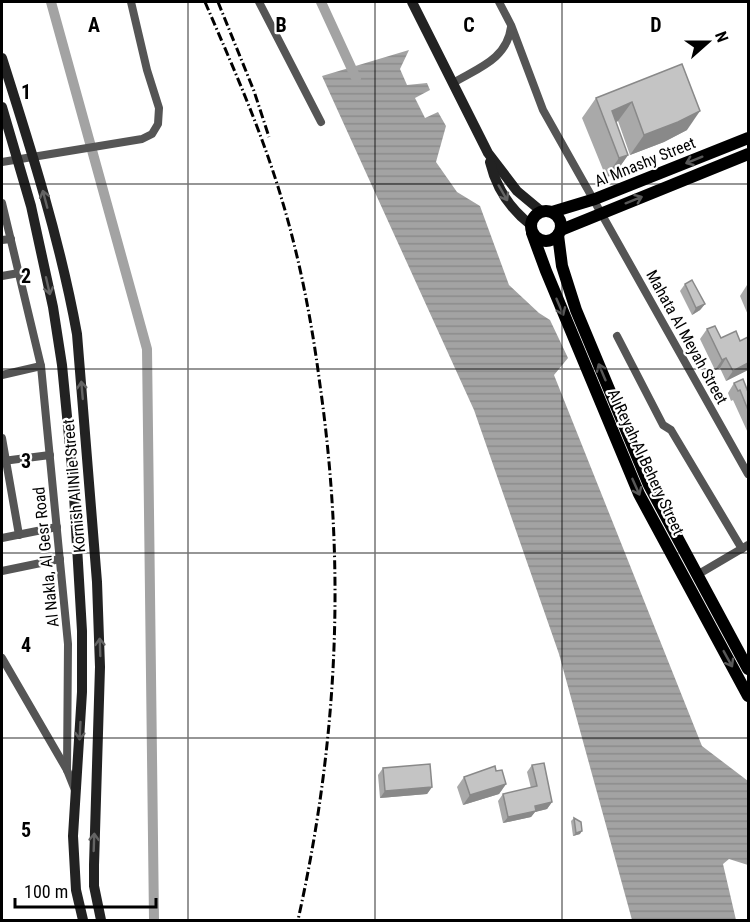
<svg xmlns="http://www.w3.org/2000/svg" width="750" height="922" font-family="'Roboto Condensed',sans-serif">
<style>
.water{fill:url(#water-rules)}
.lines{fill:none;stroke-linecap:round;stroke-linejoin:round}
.canal{stroke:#a3a3a3;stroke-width:10}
.minor{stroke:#555;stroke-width:8}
.secondary{stroke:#222;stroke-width:10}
.primary{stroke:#000;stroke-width:12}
.rail{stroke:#000;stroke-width:3;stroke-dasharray:9 3 1.5 3;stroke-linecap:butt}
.wall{fill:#a9a9a9}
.shaded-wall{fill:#898989}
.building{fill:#c4c4c4;stroke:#898989;stroke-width:1.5}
.oneway{stroke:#595959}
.oneway2{stroke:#646464}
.grid{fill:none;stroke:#000;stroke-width:1.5;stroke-opacity:0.55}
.labels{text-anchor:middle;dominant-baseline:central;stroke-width:4.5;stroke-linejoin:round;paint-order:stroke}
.street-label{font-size:16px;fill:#000;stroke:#fff}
.grid-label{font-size:20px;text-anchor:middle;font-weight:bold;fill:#000;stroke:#fff;stroke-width:4.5;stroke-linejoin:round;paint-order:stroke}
</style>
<defs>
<pattern id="water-rules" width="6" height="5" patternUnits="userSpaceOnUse" patternTransform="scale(1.5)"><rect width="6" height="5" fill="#a3a3a3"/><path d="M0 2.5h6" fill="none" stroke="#8b8b8b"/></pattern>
</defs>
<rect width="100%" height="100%" fill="#fff"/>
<polygon class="water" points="409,50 400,69 407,85 427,83 430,90 415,98 425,118 438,112 446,126 436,162 457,192 480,206 509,285 539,313 550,320 568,358 554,375 702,746 748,781 748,865 729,859 723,864 736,920 632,920 559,654 474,410 322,76"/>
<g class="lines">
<g class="canal">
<polyline points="51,2 147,349 154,920"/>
<polyline points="321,2 356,78"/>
</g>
<g class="minor">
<polyline points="259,2 321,122"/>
<polyline points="499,2 511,25 543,110 748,474"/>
<path d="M453 83C478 68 507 59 511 27"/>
<polyline points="2,162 142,139 152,134 158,124 159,108 147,70 131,2"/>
<polyline points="2,203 41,366 68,644 67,770"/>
<polyline points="2,240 11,239"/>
<polyline points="2,276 19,273"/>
<polyline points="617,336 663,425 671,430 742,549"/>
<polyline points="2,375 41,366"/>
<polyline points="2,438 19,535"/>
<polyline points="3,461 50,455"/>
<polyline points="2,538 57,527"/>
<polyline points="2,571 60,559"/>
<polyline points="697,575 748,545"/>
<polyline points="2,658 67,770 75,790"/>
</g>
<g class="secondary">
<polyline points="412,2 488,153 517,191 541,211"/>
<path d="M2 58C31 149 60 240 77 334L97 582 100 667 94 865V886L101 920"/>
<polyline points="2,107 31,206 53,307 62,365 73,478 82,631 82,692 73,836 76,890 83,920"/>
<path d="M490 162C496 187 510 209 531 225"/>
</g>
<g class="primary">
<circle cx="546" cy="226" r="15"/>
<polyline points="552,212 595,199 748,138"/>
<polyline points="561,230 748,154"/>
<polyline points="532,233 546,271 639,494 748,696"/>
<polyline points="558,235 562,266 576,310 649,485 748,669"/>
</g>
<g class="rail">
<path d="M205 2C233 67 262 132 282 200 300 260 312 323 320 385 346 568 338 740 298 920"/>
<polyline points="218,2 254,91 269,137"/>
</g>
</g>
<g class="wall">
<polygon points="682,64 687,130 664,142 630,155 618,121 616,122 628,155 614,175 606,177 582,118 596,98"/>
<polygon points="685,284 705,304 700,310 692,315 680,291"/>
<polygon points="747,285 748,285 748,315 740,296"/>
<polygon points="707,329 721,338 748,370 726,381 720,368 715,370 700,339"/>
<polygon points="734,383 748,392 748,433 733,400 731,401 728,393"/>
<polygon points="532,765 552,802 547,809 535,812 531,817 503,823 498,801 503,794 531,788 527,772"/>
<polygon points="383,768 432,787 427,794 380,798 378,775"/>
<polygon points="496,771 506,784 499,794 463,805 457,787 464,777"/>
<polygon points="574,818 580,834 573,836 571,821"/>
</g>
<g class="shaded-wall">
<polygon points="632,102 618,121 607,127 612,111"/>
<polygon points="700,111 687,130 664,142 630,155 644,135"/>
<polygon points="628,155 614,175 606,177 619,158"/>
<polygon points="705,304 700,310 692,315 696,308"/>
<polygon points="726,358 720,368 715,370 722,360"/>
<polygon points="748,363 748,370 726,381 733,371"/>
<polygon points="506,784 499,794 463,805 470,795"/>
<polygon points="432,787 427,794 380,798 385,791"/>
<polygon points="552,802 547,809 535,812 531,817 503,823 508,817 535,806"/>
<polygon points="582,831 580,834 573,836 576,833"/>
</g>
<g class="building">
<polygon points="682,64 700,111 678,122 644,135 632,102 612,111 628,155 619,158 596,98"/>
<polygon points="692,280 705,304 696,308 685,284"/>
<polygon points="715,326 721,338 736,331 740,341 748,337 748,363 733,371 726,358 722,360 707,329"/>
<polygon points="743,379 748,392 748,410 740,390 738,391 734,383"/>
<polygon points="544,763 552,802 535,806 536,811 508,817 503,794 537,786 532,765"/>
<polygon points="430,764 432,787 385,791 383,768"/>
<polygon points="495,766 496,771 502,770 506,784 470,795 464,777"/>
<polygon points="574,818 581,822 582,831 576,833"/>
</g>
<defs><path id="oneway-shaft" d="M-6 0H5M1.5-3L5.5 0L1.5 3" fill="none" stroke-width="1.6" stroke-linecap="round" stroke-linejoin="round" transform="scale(1.5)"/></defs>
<g class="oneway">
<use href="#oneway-shaft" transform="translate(694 160) rotate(158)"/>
<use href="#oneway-shaft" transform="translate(634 200) rotate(-22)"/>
<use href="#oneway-shaft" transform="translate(560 307) rotate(67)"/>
<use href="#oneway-shaft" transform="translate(602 372) rotate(-113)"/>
<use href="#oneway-shaft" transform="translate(636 487) rotate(66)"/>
<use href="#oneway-shaft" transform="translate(728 659) rotate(61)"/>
</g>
<g class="oneway2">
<use href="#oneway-shaft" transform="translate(503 193) rotate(60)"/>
<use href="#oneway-shaft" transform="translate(45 199) rotate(-105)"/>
<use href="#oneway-shaft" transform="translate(48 286) rotate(77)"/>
<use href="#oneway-shaft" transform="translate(82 390) rotate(-95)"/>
<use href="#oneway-shaft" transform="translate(100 647) rotate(-92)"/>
<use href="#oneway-shaft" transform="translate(80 731) rotate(93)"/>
<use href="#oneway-shaft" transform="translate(94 842) rotate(-88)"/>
</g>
<path class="grid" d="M188 2V920M375 2V920M562 2V920M2 184H748M2 369H748M2 553H748M2 738H748"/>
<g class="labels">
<g class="street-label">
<text transform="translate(645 162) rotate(-22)">Al Mnashy Street</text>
<text transform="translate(687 337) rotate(61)">Mahata Al Meyah Street</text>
<text transform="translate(646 462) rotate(65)">Al Reyah Al Behery Street</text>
<text transform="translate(74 486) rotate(-95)">Kornish Al Nile Street</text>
<text transform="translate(46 557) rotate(-96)">Al Nakla, Al Gesr Road</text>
</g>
</g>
<g class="grid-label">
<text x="94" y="32">A</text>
<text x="281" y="32">B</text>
<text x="469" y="32">C</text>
<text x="656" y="32">D</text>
<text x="26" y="99">1</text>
<text x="26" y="283">2</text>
<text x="26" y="468">3</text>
<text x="26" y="652">4</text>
<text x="26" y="837">5</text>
</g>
<rect width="750" height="922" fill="none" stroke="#000000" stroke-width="6"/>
<g transform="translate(708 42) rotate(69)" stroke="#ffffff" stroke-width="4.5" paint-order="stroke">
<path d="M0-4.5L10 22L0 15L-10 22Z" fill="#000000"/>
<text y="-9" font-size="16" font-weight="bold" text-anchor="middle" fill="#000000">N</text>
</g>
<path d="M15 898v9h141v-9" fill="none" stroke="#000000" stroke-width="3"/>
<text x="24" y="898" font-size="18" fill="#000000" stroke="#ffffff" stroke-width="4.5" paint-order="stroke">100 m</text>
</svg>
